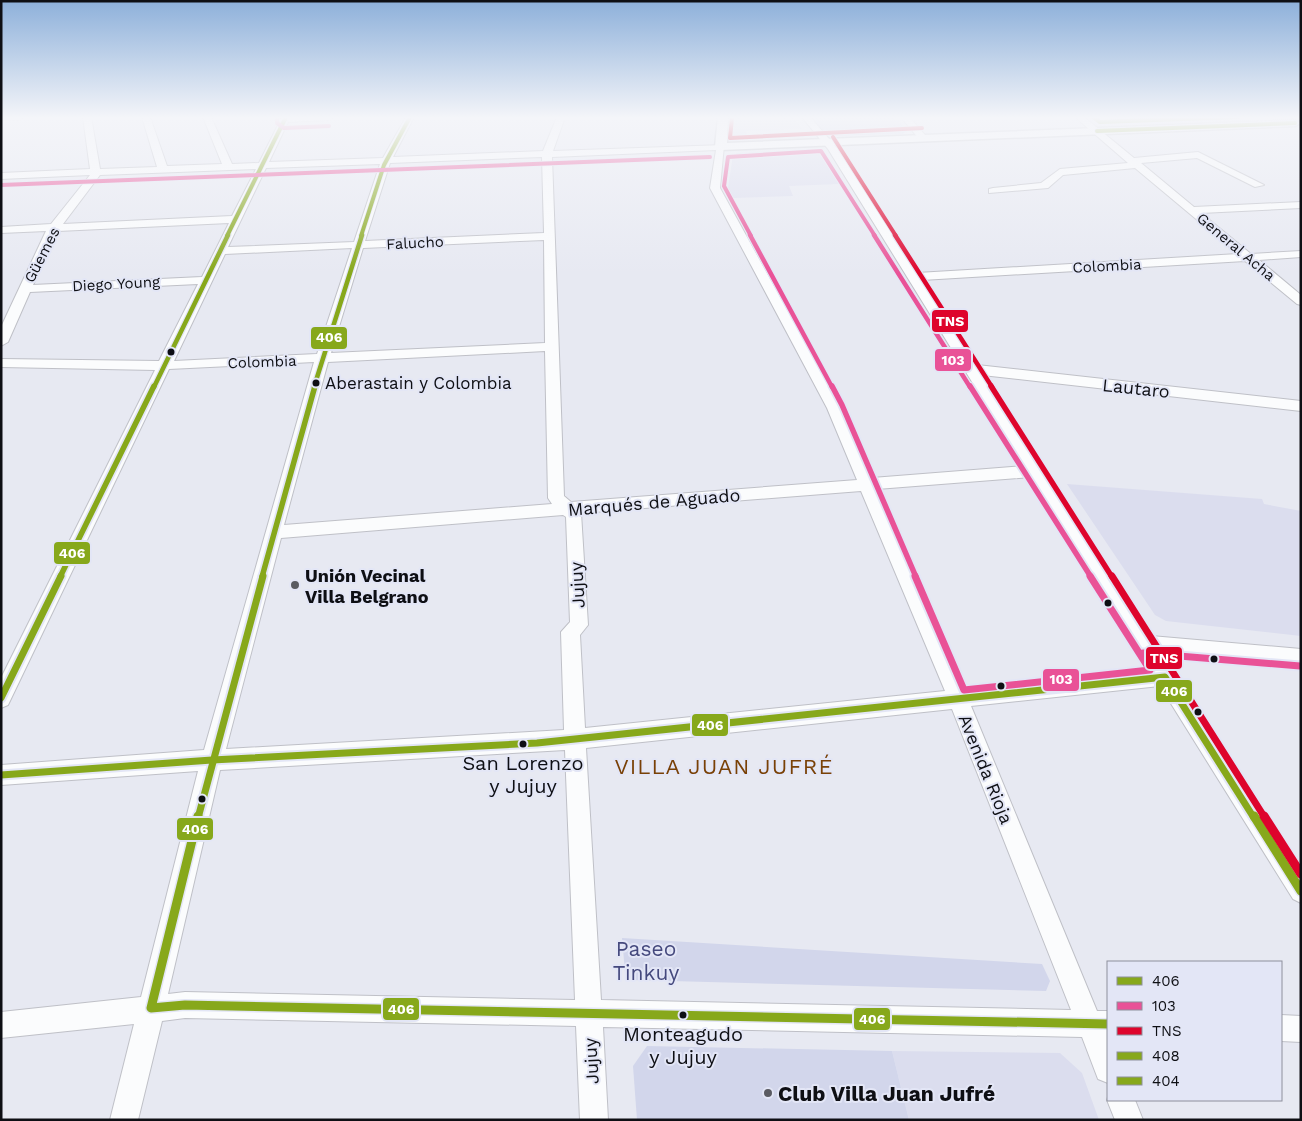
<svg xmlns="http://www.w3.org/2000/svg" width="1302" height="1121" font-family="'Work Sans',sans-serif">
<style>
.built{fill:#dbddee}
.green{fill:#d2d6eb}
.lines{fill:none;stroke-linecap:round;stroke-linejoin:round}
.minor-casing{stroke:#bfc0c7;stroke-width:2}
.major-casing{stroke:#bfc0c7;stroke-width:3}
.minor{fill:#fbfcfd;fill-rule:evenodd}
.major{fill:#fbfcfd;fill-rule:evenodd}
.bus-1-far4-casing{stroke:#e3e6f6;stroke-width:5.5}
.bus-1-far3-casing{stroke:#e3e6f6;stroke-width:7}
.bus-1-far2-casing{stroke:#e3e6f6;stroke-width:9}
.bus-1-far1-casing{stroke:#e3e6f6;stroke-width:11}
.bus-1-casing{stroke:#e3e6f6;stroke-width:12}
.bus-2-far3-casing{stroke:#e3e6f6;stroke-width:5.5}
.bus-2-far2-casing{stroke:#e3e6f6;stroke-width:7}
.bus-2-far1-casing{stroke:#e3e6f6;stroke-width:9}
.bus-2-casing{stroke:#e3e6f6;stroke-width:11}
.bus-3-far4-casing{stroke:#e3e6f6;stroke-width:5.5}
.bus-3-far3-casing{stroke:#e3e6f6;stroke-width:7}
.bus-3-far2-casing{stroke:#e3e6f6;stroke-width:9}
.bus-3-far1-casing{stroke:#e3e6f6;stroke-width:11}
.bus-3-casing{stroke:#e3e6f6;stroke-width:12}
.bus-4-casing{stroke:#e3e6f6;stroke-width:5.5}
.bus-5-casing{stroke:#e3e6f6;stroke-width:5.5}
.bus-1-far4{stroke:#87a81b;stroke-width:4}
.bus-1-far3{stroke:#87a81b;stroke-width:4.5}
.bus-1-far2{stroke:#87a81b;stroke-width:5.5}
.bus-1-far1{stroke:#87a81b;stroke-width:7}
.bus-1{stroke:#87a81b;stroke-width:9}
.bus-2-far3{stroke:#e95297;stroke-width:4}
.bus-2-far2{stroke:#e95297;stroke-width:4.5}
.bus-2-far1{stroke:#e95297;stroke-width:5.5}
.bus-2{stroke:#e95297;stroke-width:7}
.bus-3-far4{stroke:#de042c;stroke-width:4}
.bus-3-far3{stroke:#de042c;stroke-width:4.5}
.bus-3-far2{stroke:#de042c;stroke-width:5.5}
.bus-3-far1{stroke:#de042c;stroke-width:7}
.bus-3{stroke:#de042c;stroke-width:9}
.bus-4{stroke:#87a81b;stroke-width:4}
.bus-5{stroke:#87a81b;stroke-width:4}
.bus-dot{fill:#0e0f14;stroke:#e3e6f6;stroke-width:2}
.poi-dot{fill:#5a5b62;stroke:#e3e6f6;stroke-width:2}
.labels{text-anchor:middle;dominant-baseline:central;stroke-width:4;stroke-linejoin:round;paint-order:stroke}
.far-street-label{font-size:15px;fill:#0e0f14;stroke:#e3e6f6}
.bus-label{font-size:17px;fill:#0e0f14;stroke:#e3e6f6;text-anchor:start}
.street-label{font-size:18px;fill:#0e0f14;stroke:#e3e6f6}
.poi-label{font-size:18px;font-weight:bold;fill:#0e0f14;stroke:#e3e6f6;text-anchor:start}
.near-bus-label{font-size:20px;fill:#0e0f14;stroke:#e3e6f6}
.near-park-label{font-size:21px;fill:#45497d;stroke:#e3e6f6}
.near-poi-label{font-size:21px;font-weight:bold;fill:#0e0f14;stroke:#e3e6f6;text-anchor:start}
.near-neighbourhood-label{font-size:22px;letter-spacing:1px;fill:#794106;stroke:#e3e6f6}
.line-badge{stroke:#e3e6f6;stroke-width:2}
.badge-label{font-size:14px;text-anchor:middle;font-weight:bold;fill:#fff}
</style>
<rect width="100%" height="100%" fill="#e7e9f2"/>
<g class="built">
<polygon points="733,117 741,117 743,120 795,118 802,129 746,131 748,140 737,140 732,137"/>
<polygon points="813,150 820,152 839,184 789,186 793,196 733,198 728,188 733,155 738,153"/>
<polygon points="1067,484 1262,499 1264,504 1301,511 1301,636 1166,621 1155,615"/>
<polygon points="892,1051 1060,1053 1082,1073 1099,1120 909,1120"/>
</g>
<g class="green">
<polygon points="813,117 895,117 907,131 902,134 833,136 824,133"/>
<polygon points="622,938 1042,964 1050,981 1046,991 633,980 625,972"/>
<polygon points="647,1046 892,1051 909,1120 637,1120 633,1066"/>
</g>
<g class="lines">
<defs>
<g id="minor">
<polygon points="1,117 23,117 19,120 1,120"/>
<path d="M83 117H91L100 169 157 167 142 117H150L167 166 222 164 203 117H211L232 164 259 163 282 117H333L329 120 288 122 269 162 383 158 406 117H414L393 157 543 151 557 117H565L553 151 724 145 720 188 841 408 872 478 1024 466 828 149 802 117H810L837 148 917 273 1238 254 1135 168 1063 175 1048 188 989 193V189L993 188 1041 183 1060 169 1128 163 1075 117H1084L1134 158 1198 152 1264 185 1255 187 1197 158 1141 163 1194 207 1301 202V208L1201 213 1251 254 1301 251V257L1259 260 1301 295V305L1297 304 1245 261 922 280 977 365 1301 401V411L982 375 1151 636 1301 649V665L1162 654 1301 869V903L1293 899 1160 686 971 706 1097 1011H1108V1083L1098 1079 1082 1037 603 1027 608 1120H580L576 1026 185 1018 162 1021 138 1120H110L134 1024 1 1038V1012L141 997 198 771 1 785V765L204 750 314 362 169 369 8 705 1 708V678L155 370 1 367V359L159 361 198 284 30 292 8 342 1 346V327L46 231 1 233V227L51 224 90 175 1 179V173L90 169ZM716 150 710 188 827 408 857 480 571 502 564 496 552 157ZM542 157 544 233 365 241 390 163ZM380 164 354 242 228 247 266 168ZM256 169 232 216 63 224 100 175ZM229 223 202 277 33 285 58 231ZM544 240 545 343 331 353 363 248ZM352 248 317 354 174 361 225 254ZM545 351 548 498 552 504 284 525 328 362ZM1031 477 1137 650 1150 670 964 689 877 489ZM861 491 945 691 585 728 580 635 588 625 581 513ZM563 515 566 517 570 622 561 632 564 730 226 749 281 538ZM952 709 1071 1010 601 1000 586 748ZM565 750 575 1000 185 992 168 994 220 770Z"/>
<polygon points="901,117 909,117 925,135 925,139 919,139"/>
<polygon points="1281,1015 1301,1016 1301,1042 1281,1041"/>
<polygon points="1108,1097 1108,1100 1135,1100 1143,1120 1115,1120 1107,1100"/>
</g>
<polygon id="major" points="718,117 728,117 727,143 1295,120 1300,123 1295,126 721,150 715,147"/>
</defs>
<use href="#minor" class="minor-casing"/>
<use href="#major" class="major-casing"/>
<use href="#minor" class="minor"/>
<use href="#major" class="major"/>
<defs>
<g id="bus-1-far4">
<polyline points="227,236 286,117"/>
<polyline points="361,236 384,165 410,117"/>
</g>
<g id="bus-1-far3">
<polyline points="154,387 228,235"/>
<polyline points="314,387 362,235"/>
</g>
<g id="bus-1-far2">
<polyline points="60,577 154,386"/>
<polyline points="262,577 315,386"/>
</g>
<g id="bus-1-far1">
<polyline points="1,698 61,576"/>
<polyline points="1,775 212,760 537,743 1165,677 1254,818"/>
<polyline points="198,818 263,576"/>
</g>
<g id="bus-1">
<polyline points="198,816 151,1008 185,1005 1108,1024"/>
<polyline points="1254,816 1301,891"/>
</g>
<g id="bus-2-far3">
<polyline points="277,117 277,123 284,128 329,126"/>
<polyline points="1,185 710,157"/>
<polyline points="751,236 724,186 728,157 821,151 875,236"/>
</g>
<g id="bus-2-far2">
<polyline points="750,235 832,387"/>
<polyline points="874,235 970,387"/>
</g>
<g id="bus-2-far1">
<polyline points="832,386 842,405 916,577"/>
<polyline points="970,386 1091,577"/>
</g>
<g id="bus-2">
<polyline points="915,576 964,690 1150,670 1090,576"/>
<polyline points="1143,653 1300,666"/>
</g>
<g id="bus-3-far4">
<polyline points="732,118 730,138 922,128"/>
<polyline points="833,137 896,236"/>
</g>
<polyline id="bus-3-far3" points="895,235 992,387"/>
<polyline id="bus-3-far2" points="991,386 1112,577"/>
<polyline id="bus-3-far1" points="1112,576 1265,818"/>
<polyline id="bus-3" points="1264,816 1301,874"/>
<polyline id="bus-4" points="1097,131 1295,123"/>
<polyline id="bus-5" points="1093,117 1100,122 1237,117"/>
</defs>
<use href="#bus-1-far4" class="bus-1-far4-casing"/>
<use href="#bus-1-far3" class="bus-1-far3-casing"/>
<use href="#bus-1-far2" class="bus-1-far2-casing"/>
<use href="#bus-1-far1" class="bus-1-far1-casing"/>
<use href="#bus-1" class="bus-1-casing"/>
<use href="#bus-2-far3" class="bus-2-far3-casing"/>
<use href="#bus-2-far2" class="bus-2-far2-casing"/>
<use href="#bus-2-far1" class="bus-2-far1-casing"/>
<use href="#bus-2" class="bus-2-casing"/>
<use href="#bus-3-far4" class="bus-3-far4-casing"/>
<use href="#bus-3-far3" class="bus-3-far3-casing"/>
<use href="#bus-3-far2" class="bus-3-far2-casing"/>
<use href="#bus-3-far1" class="bus-3-far1-casing"/>
<use href="#bus-3" class="bus-3-casing"/>
<use href="#bus-4" class="bus-4-casing"/>
<use href="#bus-5" class="bus-5-casing"/>
<use href="#bus-1-far4" class="bus-1-far4"/>
<use href="#bus-1-far3" class="bus-1-far3"/>
<use href="#bus-1-far2" class="bus-1-far2"/>
<use href="#bus-1-far1" class="bus-1-far1"/>
<use href="#bus-1" class="bus-1"/>
<use href="#bus-2-far3" class="bus-2-far3"/>
<use href="#bus-2-far2" class="bus-2-far2"/>
<use href="#bus-2-far1" class="bus-2-far1"/>
<use href="#bus-2" class="bus-2"/>
<use href="#bus-3-far4" class="bus-3-far4"/>
<use href="#bus-3-far3" class="bus-3-far3"/>
<use href="#bus-3-far2" class="bus-3-far2"/>
<use href="#bus-3-far1" class="bus-3-far1"/>
<use href="#bus-3" class="bus-3"/>
<use href="#bus-4" class="bus-4"/>
<use href="#bus-5" class="bus-5"/>
</g>
<linearGradient id="sky" x2="0" y2="1"><stop stop-color="#8db0da"/><stop offset="0.43" stop-color="#f4f5f9"/><stop offset="1" stop-color="#f4f5f9" stop-opacity="0"/></linearGradient>
<rect width="1302" height="274" fill="url(#sky)"/>
<g class="bus-dot">
<circle cx="171" cy="352" r="4.5"/>
<circle cx="316" cy="383" r="4.5"/>
<circle cx="1108" cy="603" r="4.5"/>
<circle cx="1214" cy="659" r="4.5"/>
<circle cx="1001" cy="686" r="4.5"/>
<circle cx="1198" cy="712" r="4.5"/>
<circle cx="523" cy="744" r="4.5"/>
<circle cx="202" cy="799" r="4.5"/>
<circle cx="683" cy="1015" r="4.5"/>
</g>
<g class="poi-dot">
<circle cx="295" cy="585" r="5"/>
<circle cx="768" cy="1093" r="5"/>
</g>
<g class="labels">
<g class="far-street-label">
<text transform="translate(415 243) rotate(-3)">Falucho</text>
<text transform="translate(1236 247) rotate(40)">General Acha</text>
<text transform="translate(42 255) rotate(-63)">Güemes</text>
<text transform="translate(1107 266) rotate(-3)">Colombia</text>
<text transform="translate(116 284) rotate(-3)">Diego Young</text>
<text transform="translate(262 362) rotate(-2)">Colombia</text>
</g>
<g class="bus-label">
<text x="325" y="383">Aberastain y Colombia</text>
</g>
<g class="street-label">
<text transform="translate(1136 388) rotate(6)">Lautaro</text>
<text transform="translate(654 502) rotate(-5)">Marqués de Aguado</text>
<text transform="translate(577 585) rotate(-93)">Jujuy</text>
<text transform="translate(986 769) rotate(68)">Avenida Rioja</text>
<text transform="translate(591 1061) rotate(-93)">Jujuy</text>
</g>
<g class="poi-label">
<text x="305" y="575">Unión Vecinal<tspan x="305" dy="21">Villa Belgrano</tspan></text>
</g>
<g class="near-bus-label">
<text x="523" y="763">San Lorenzo<tspan x="523" dy="23">y Jujuy</tspan></text>
<text x="683" y="1034">Monteagudo<tspan x="683" dy="23">y Jujuy</tspan></text>
</g>
<g class="near-park-label">
<text x="646" y="948">Paseo<tspan x="646" dy="24">Tinkuy</tspan></text>
</g>
<g class="near-poi-label">
<text x="778" y="1093">Club Villa Juan Jufré</text>
</g>
<g class="near-neighbourhood-label">
<text x="724" y="766">VILLA JUAN JUFRÉ</text>
</g>
</g>
<g class="line-badge">
<rect x="931" y="309" width="38" height="24" rx="5" fill="#de042c"/>
<rect x="310" y="326" width="38" height="24" rx="5" fill="#87a81b"/>
<rect x="934" y="348" width="38" height="24" rx="5" fill="#e95297"/>
<rect x="53" y="541" width="38" height="24" rx="5" fill="#87a81b"/>
<rect x="1145" y="646" width="38" height="24" rx="5" fill="#de042c"/>
<rect x="1042" y="668" width="38" height="24" rx="5" fill="#e95297"/>
<rect x="1155" y="679" width="38" height="24" rx="5" fill="#87a81b"/>
<rect x="691" y="713" width="38" height="24" rx="5" fill="#87a81b"/>
<rect x="176" y="817" width="38" height="24" rx="5" fill="#87a81b"/>
<rect x="382" y="997" width="38" height="24" rx="5" fill="#87a81b"/>
<rect x="853" y="1007" width="38" height="24" rx="5" fill="#87a81b"/>
</g>
<g class="badge-label">
<text x="950" y="326">TNS</text>
<text x="329" y="342">406</text>
<text x="953" y="365">103</text>
<text x="72" y="558">406</text>
<text x="1164" y="663">TNS</text>
<text x="1061" y="684">103</text>
<text x="1174" y="696">406</text>
<text x="710" y="730">406</text>
<text x="195" y="834">406</text>
<text x="401" y="1014">406</text>
<text x="872" y="1024">406</text>
</g>
<rect width="1302" height="1121" fill="none" stroke="#0e0f14" stroke-width="5"/>
<rect x="1107" y="961" width="175" height="140" fill="#e3e6f6" stroke="#8e909c"/>
<rect x="1117" y="977" width="25" height="8" fill="#87a81b" stroke="#8e909c"/>
<text x="1152" y="986" font-size="15" fill="#0e0f14">406</text>
<rect x="1117" y="1002" width="25" height="8" fill="#e95297" stroke="#8e909c"/>
<text x="1152" y="1011" font-size="15" fill="#0e0f14">103</text>
<rect x="1117" y="1027" width="25" height="8" fill="#de042c" stroke="#8e909c"/>
<text x="1152" y="1036" font-size="15" fill="#0e0f14">TNS</text>
<rect x="1117" y="1052" width="25" height="8" fill="#87a81b" stroke="#8e909c"/>
<text x="1152" y="1061" font-size="15" fill="#0e0f14">408</text>
<rect x="1117" y="1077" width="25" height="8" fill="#87a81b" stroke="#8e909c"/>
<text x="1152" y="1086" font-size="15" fill="#0e0f14">404</text>
</svg>
